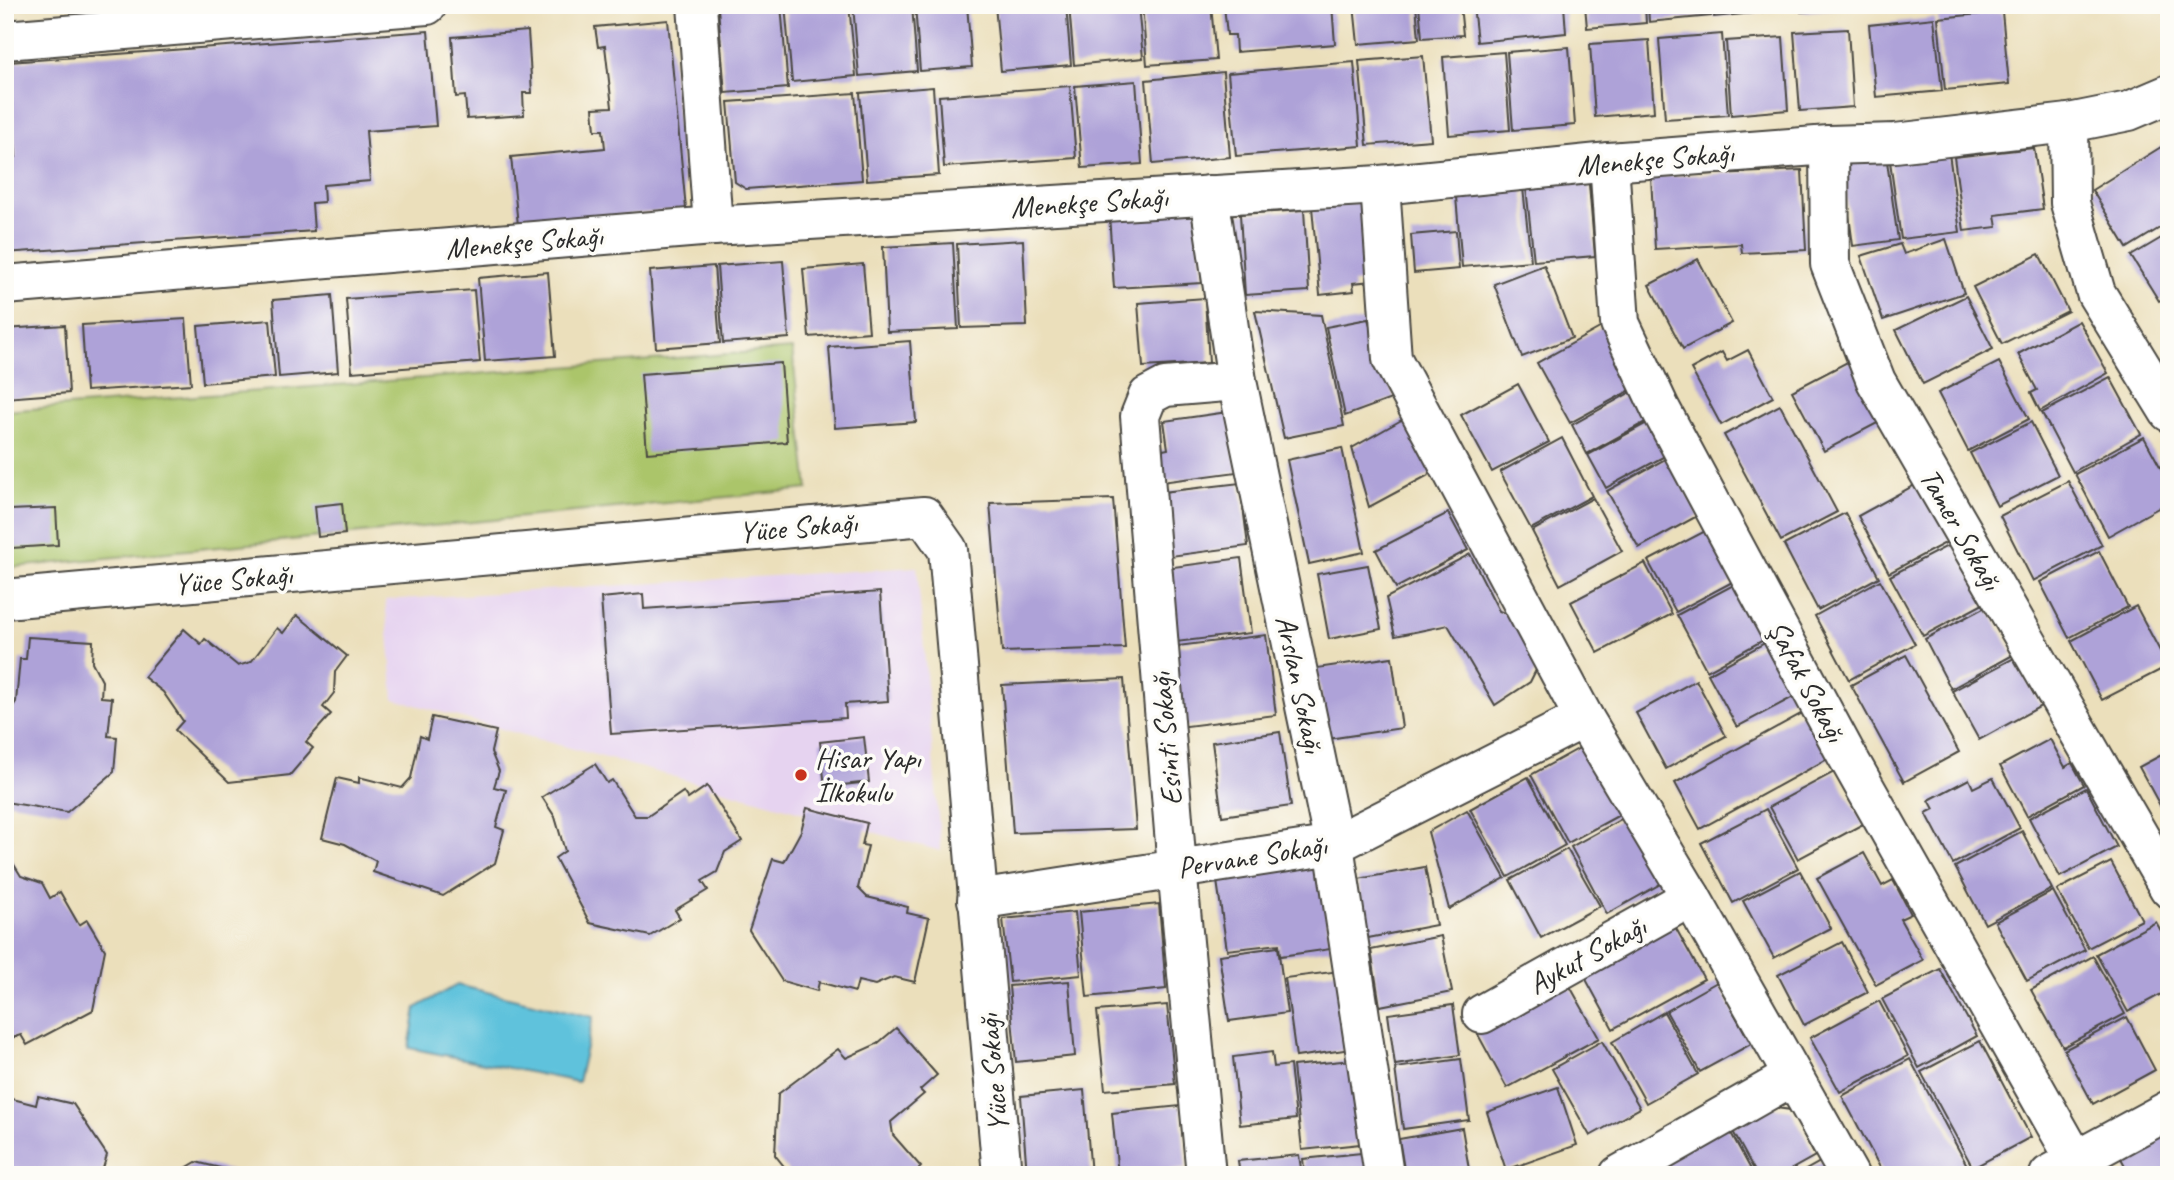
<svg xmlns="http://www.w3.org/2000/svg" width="2174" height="1180" font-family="Caveat,sans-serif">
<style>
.built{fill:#e6d3f0}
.green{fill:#abc56b;stroke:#6b784b;stroke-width:2}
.water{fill:#5ec2dc;stroke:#447684;stroke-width:2}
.building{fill:#aea2d8}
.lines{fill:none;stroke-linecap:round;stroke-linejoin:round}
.street-casing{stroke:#484641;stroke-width:42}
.street{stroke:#fff;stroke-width:38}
.poi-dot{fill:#c8321e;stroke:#fdfcf7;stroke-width:2.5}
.labels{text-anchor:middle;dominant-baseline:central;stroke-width:7;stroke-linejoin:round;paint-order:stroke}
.street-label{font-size:30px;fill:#2b2b2b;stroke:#fdfcf7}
.poi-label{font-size:30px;fill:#2b2b2b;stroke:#fdfcf7;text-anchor:start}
</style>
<rect width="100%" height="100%" fill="#fdfcf7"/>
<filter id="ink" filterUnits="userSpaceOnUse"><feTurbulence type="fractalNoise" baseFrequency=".0143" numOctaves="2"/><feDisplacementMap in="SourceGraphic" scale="14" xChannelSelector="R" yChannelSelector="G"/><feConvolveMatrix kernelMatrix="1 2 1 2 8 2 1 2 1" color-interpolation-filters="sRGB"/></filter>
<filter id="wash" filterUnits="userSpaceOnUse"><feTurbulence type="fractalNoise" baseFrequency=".00686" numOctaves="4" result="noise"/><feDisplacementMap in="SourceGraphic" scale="28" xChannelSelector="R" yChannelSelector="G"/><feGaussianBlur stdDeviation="1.57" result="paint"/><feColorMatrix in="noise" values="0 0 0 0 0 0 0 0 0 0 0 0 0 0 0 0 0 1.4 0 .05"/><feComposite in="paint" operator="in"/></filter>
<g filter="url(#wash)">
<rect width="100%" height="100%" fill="#ebdfbb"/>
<polygon class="built" points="917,567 941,851 394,699 385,600"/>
<polygon class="green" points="792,349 808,489 5,568 5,411"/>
<polygon class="water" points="457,985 593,1017 578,1082 409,1048 416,1008"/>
<g id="blocks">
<g class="building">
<polygon points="755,5 781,5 788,88 725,93 718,8"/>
<polygon points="785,5 849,5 856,76 792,82"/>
<polygon points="853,5 912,5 917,71 859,76"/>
<polygon points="915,5 967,5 972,67 920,71"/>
<polygon points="995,5 1066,5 1071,65 1001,71"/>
<polygon points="1069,5 1138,5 1143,58 1074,65"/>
<polygon points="1142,5 1211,5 1216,60 1147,65"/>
<polygon points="1224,5 1332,5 1335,44 1236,52 1235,35 1227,35"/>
<polygon points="1354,5 1416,5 1419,39 1358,44"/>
<polygon points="1419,5 1460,5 1463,35 1422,38"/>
<polygon points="1473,5 1564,5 1566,33 1477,42"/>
<polygon points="1585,5 1645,5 1646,23 1587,28"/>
<polygon points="1648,5 1710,5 1711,16 1649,22"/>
<polygon points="1713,5 1773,5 1773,11 1714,17"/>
<polygon points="1800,5 1856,5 1856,7 1801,12"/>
<polygon points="2002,12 2009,84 1945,90 1938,18"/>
<polygon points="1934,18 1942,91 1876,97 1869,25"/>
<polygon points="668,20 686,209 518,225 511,157 605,148 603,130 595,130 593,108 612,107 605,46 598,47 595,27"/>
<polygon points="1848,29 1853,107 1800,111 1794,32"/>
<polygon points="428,31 436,126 366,131 370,181 323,185 324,202 312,203 314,231 5,253 5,157 16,157 9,62"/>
<polygon points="528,31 532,93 523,93 524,115 467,119 465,96 456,97 452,37"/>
<polygon points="1722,34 1728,115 1665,119 1659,39"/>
<polygon points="1783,37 1788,110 1731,115 1726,41"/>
<polygon points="1649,40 1654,112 1595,117 1590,44"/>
<polygon points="1569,47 1575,125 1513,130 1507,52"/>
<polygon points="1504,52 1510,130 1449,135 1443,57"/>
<polygon points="1423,56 1431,140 1367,145 1359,61"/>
<polygon points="1354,62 1361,146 1236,156 1228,73"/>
<polygon points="1223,72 1230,157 1153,164 1146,80"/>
<polygon points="1136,81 1142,164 1082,168 1075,86"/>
<polygon points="1070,86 1076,158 944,167 939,96"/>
<polygon points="933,87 939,175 867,180 860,93"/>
<polygon points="855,93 862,180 746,189 735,182 728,102"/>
<polygon points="1947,139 1960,232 1901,239 1888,147"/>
<polygon points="2169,142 2169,295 2159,301 2131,256 2168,234 2163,226 2127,248 2092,190"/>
<polygon points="1885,147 1898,240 1853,246 1841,153"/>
<polygon points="2034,148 2043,209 1995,215 1997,227 1964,231 1954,157"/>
<polygon points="1802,170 1806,250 1742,253 1741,244 1655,249 1651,177"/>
<polygon points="1588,173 1595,256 1534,261 1525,178"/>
<polygon points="1522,179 1531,261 1462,267 1455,185"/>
<polygon points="1364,202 1372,281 1353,283 1354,291 1320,295 1312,207"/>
<polygon points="1197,208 1202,283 1114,288 1109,214"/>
<polygon points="1304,210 1309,291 1245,295 1240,214"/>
<polygon points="1456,231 1459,269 1414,273 1411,235"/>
<polygon points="1946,239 1964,293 1883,320 1861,256 1900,244 1904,254"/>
<polygon points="1023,240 1027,326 961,328 957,244"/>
<polygon points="953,243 958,329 887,332 883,247"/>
<polygon points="2039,254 2068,311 2002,344 1973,287"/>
<polygon points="1698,259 1732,323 1683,349 1649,285"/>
<polygon points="783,261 789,338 723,343 717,266"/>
<polygon points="863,264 869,332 809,337 803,269"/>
<polygon points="1544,265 1572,338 1522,357 1494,284"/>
<polygon points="714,266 720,343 656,348 650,271"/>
<polygon points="548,272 555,356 485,361 478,278"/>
<polygon points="474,290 480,362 352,372 346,299"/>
<polygon points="332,295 338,372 279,377 273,300"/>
<polygon points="1966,296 1993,349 1923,384 1896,330"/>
<polygon points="1205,298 1209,363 1143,367 1138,303"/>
<polygon points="1255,311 1321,315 1344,426 1284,438"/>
<polygon points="186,319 191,384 86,391 82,325"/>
<polygon points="1368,319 1394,398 1345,416 1326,327"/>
<polygon points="270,320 275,377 203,383 198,326"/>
<polygon points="2079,321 2108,373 2040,411 2031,393 2037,390 2018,354"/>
<polygon points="1607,324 1640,385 1570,423 1537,363"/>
<polygon points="65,325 69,393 5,398 5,329"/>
<polygon points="910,341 916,422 835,428 829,347"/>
<polygon points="1748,350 1773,397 1721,425 1691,369 1722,352 1727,361"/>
<polygon points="1853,359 1885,419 1824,451 1792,391"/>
<polygon points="1999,362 2029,419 1968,451 1938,393"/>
<polygon points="781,363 787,442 647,453 641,374"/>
<polygon points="2110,377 2141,434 2073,472 2042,413"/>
<polygon points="1518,384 1549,442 1492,472 1461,415"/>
<polygon points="1633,391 1649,420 1587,454 1572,425"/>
<polygon points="1780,405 1837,512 1781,541 1724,435"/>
<polygon points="1228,412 1237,472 1162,482 1158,451 1168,449 1164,421"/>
<polygon points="1658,417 1676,450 1606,488 1588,455"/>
<polygon points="1405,418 1434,472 1369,507 1352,448"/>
<polygon points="2031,422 2058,475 1997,506 1970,453"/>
<polygon points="2144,437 2169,483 2169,502 2108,536 2075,474"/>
<polygon points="1562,438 1592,496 1531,529 1500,472"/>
<polygon points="1342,448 1364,552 1309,564 1287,460"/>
<polygon points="1667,458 1699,515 1639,548 1607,491"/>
<polygon points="2068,481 2102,545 2033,581 2000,516"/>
<polygon points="1920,482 1951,540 1889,573 1858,516"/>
<polygon points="1240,483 1248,546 1171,556 1163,492"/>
<polygon points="1593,498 1622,551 1560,585 1532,531"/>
<polygon points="1113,499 1125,648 1002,652 990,503"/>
<polygon points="342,503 345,534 318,537 315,506"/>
<polygon points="56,508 58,545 12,548 10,510"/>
<polygon points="1448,513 1468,550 1396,588 1376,550"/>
<polygon points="1845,513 1879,577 1818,610 1784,545"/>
<polygon points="1711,528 1738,579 1676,612 1648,561"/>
<polygon points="1953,543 1985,603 1923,636 1890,576"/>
<polygon points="2099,551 2128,607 2069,638 2040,582"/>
<polygon points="1470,554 1499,611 1521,619 1541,660 1530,682 1495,705 1448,625 1395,636 1386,598"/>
<polygon points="1241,558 1251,633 1168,643 1158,569"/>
<polygon points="1645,563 1672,614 1598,653 1571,602"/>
<polygon points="1368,565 1381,629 1329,639 1317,574"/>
<polygon points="1880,580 1915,644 1849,680 1815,616"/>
<polygon points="1739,582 1769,637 1707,671 1677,615"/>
<polygon points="880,592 888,701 845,704 846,718 611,734 601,598 643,594 644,609"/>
<polygon points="1987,606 2013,655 1951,689 1925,639"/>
<polygon points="2136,606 2168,666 2102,700 2071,641"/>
<polygon points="297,615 347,656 335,672 334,693 323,707 331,714 306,742 313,748 290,775 229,782 175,730 183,721 163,692 144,677 184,629 201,644 205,639 238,666 251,662 277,628 283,633"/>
<polygon points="1266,635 1276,715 1179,727 1169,647"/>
<polygon points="28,637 93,641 92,662 102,681 101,697 112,698 108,736 117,737 114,772 67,812 5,802 5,711 9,712 16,702 20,659 26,659"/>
<polygon points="1770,640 1799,694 1737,727 1708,674"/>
<polygon points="1906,655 1959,752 1904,782 1851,685"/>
<polygon points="1392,657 1402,728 1328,739 1317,668"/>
<polygon points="2014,658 2041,706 1979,740 1952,691"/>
<polygon points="1124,679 1136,829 1013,833 1002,685"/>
<polygon points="1696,680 1726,736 1666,769 1636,713"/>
<polygon points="1806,711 1831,757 1700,829 1675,783"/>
<polygon points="432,717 496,731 491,752 499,771 494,787 506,790 496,827 504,830 495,863 443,896 373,872 376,861 345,844 322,838 337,778 359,783 359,777 402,788 411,778 420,736 427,739"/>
<polygon points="1280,732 1291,806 1222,816 1212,742"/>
<polygon points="864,737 869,782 825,787 820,742"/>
<polygon points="2050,739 2065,767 2072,763 2084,785 2027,816 2000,766"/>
<polygon points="1585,745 1623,813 1568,843 1531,775"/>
<polygon points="2169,751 2169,822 2139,767"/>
<polygon points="595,764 607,783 612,780 635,816 648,816 683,792 688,799 707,786 742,841 725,852 717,872 702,881 708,890 675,910 680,918 650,936 590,923 555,858 565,851 555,817 542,797"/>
<polygon points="1834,772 1863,824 1798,859 1769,807"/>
<polygon points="1528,777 1565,845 1508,877 1470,809"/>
<polygon points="1993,778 2020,828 1953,864 1926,813 1934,809 1929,800 1969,779 1973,788"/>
<polygon points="2086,788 2117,847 2060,877 2029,818"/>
<polygon points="807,808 867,823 862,845 868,846 858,888 867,897 908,907 907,913 929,918 915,982 894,977 875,985 858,981 855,992 819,982 817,991 782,981 749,930 773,859 784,862 801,831"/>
<polygon points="1766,809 1798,868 1733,903 1701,843"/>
<polygon points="1467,810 1505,878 1449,909 1428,832"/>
<polygon points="1625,817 1662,883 1607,914 1571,847"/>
<polygon points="2022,831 2052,889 1985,924 1955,867"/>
<polygon points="1567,849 1600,906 1541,938 1510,880"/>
<polygon points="1864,853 1882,886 1893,880 1911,914 1900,919 1923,960 1876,985 1817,878"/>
<polygon points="10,858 21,876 42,883 50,898 60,892 79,925 87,920 105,950 93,1010 27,1045 21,1035 5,1040 5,861"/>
<polygon points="1319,860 1331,949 1280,956 1279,944 1227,950 1216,874"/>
<polygon points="2111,862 2142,920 2088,948 2057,890"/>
<polygon points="1425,867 1436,925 1368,938 1358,879"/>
<polygon points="1800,871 1831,928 1774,958 1743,901"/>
<polygon points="2053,891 2085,950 2027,981 1995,922"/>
<polygon points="1159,904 1166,989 1087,997 1079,912"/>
<polygon points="1075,912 1081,975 1010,982 1003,919"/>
<polygon points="2156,922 2169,945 2169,990 2128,1012 2096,954"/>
<polygon points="1673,923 1704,979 1613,1029 1582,972"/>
<polygon points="1441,936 1452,992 1380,1006 1371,950"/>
<polygon points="1842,942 1868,992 1804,1025 1778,975"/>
<polygon points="1278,947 1287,1013 1229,1021 1219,955"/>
<polygon points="2093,956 2125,1014 2063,1047 2031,990"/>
<polygon points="1940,969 1977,1036 1919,1068 1882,999"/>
<polygon points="1347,970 1358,1048 1296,1057 1285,978"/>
<polygon points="1069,981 1075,1056 1016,1062 1009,986"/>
<polygon points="1567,981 1599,1038 1507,1088 1476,1031"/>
<polygon points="1717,982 1751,1044 1700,1072 1666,1011"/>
<polygon points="1879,1001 1908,1056 1840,1092 1810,1038"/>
<polygon points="1167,1005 1175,1084 1105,1090 1097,1011"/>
<polygon points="1453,1005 1460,1055 1395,1065 1388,1014"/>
<polygon points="1664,1012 1698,1074 1646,1103 1612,1042"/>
<polygon points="2127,1017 2155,1070 2093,1104 2064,1050"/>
<polygon points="896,1028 937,1075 920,1090 924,1094 891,1122 893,1135 921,1167 916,1172 919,1175 791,1175 775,1155 778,1094 838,1049 846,1058 877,1044"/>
<polygon points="1602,1041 1640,1108 1590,1136 1552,1069"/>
<polygon points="1980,1041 2031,1137 1973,1168 1921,1072"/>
<polygon points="1272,1052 1274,1067 1290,1065 1296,1119 1240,1125 1233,1057"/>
<polygon points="1361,1059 1370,1143 1302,1150 1293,1066"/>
<polygon points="1461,1059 1469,1120 1403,1129 1395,1068"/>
<polygon points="1910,1059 1969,1169 1959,1175 1884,1175 1842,1096"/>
<polygon points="1558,1087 1577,1145 1506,1170 1487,1112"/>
<polygon points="1084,1090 1091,1175 1027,1175 1021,1096"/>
<polygon points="38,1096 73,1104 107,1155 101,1175 5,1175 5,1097 36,1105"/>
<polygon points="1180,1106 1186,1168 1137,1173 1137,1175 1118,1175 1112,1113"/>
<polygon points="1768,1107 1791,1110 1815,1156 1781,1175 1757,1175 1731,1128"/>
<polygon points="2169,1118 2169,1175 2130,1175 2115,1147"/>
<polygon points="1725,1122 1754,1175 1673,1175 1663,1156"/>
<polygon points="1462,1128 1470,1175 1405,1175 1399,1139"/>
<polygon points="1371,1152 1373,1175 1305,1175 1303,1159"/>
<polygon points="1299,1155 1302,1175 1240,1175 1238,1161"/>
<polygon points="1822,1161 1829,1175 1797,1175"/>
<polygon points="196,1162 245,1174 245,1175 174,1175"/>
</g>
</g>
</g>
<g filter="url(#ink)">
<use href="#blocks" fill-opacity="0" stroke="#484641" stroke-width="2"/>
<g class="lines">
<defs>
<g id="street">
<polyline points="697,5 713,226"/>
<polyline points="5,40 427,5"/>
<polyline points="2069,123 2070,203 2096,293 2169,412"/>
<polyline points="1829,145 1830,264 1876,381 2169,888"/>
<polyline points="1609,162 1620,323 1660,408 1846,754 2084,1175"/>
<polyline points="1380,185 1392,359 1584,718 1691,897 1793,1076 1619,1175"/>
<polyline points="1209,195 1237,381 1334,845 1384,1175"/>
<polyline points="5,285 713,226 1380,185 1609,162 1829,145 1895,143 2069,123 2129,111 2169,94"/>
<polyline points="5,599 924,516 948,550 1002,1175"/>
<polyline points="977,900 1334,845 1584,718"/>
<polyline points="1482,1014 1691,897"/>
<polyline points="1793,1076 1849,1175"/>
<polyline points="1206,1175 1177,868 1140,416 1148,396 1165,387 1237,381"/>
<polyline points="2049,1175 2169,1110"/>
</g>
</defs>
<use href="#street" class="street-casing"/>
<use href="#street" class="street"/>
</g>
</g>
<circle class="poi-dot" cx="801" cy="775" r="7"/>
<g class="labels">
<g class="street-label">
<text transform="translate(1655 159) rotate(-5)">Menekşe Sokağı</text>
<text transform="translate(1089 202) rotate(-4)">Menekşe Sokağı</text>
<text transform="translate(524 242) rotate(-5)">Menekşe Sokağı</text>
<text transform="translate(798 527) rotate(-5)">Yüce Sokağı</text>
<text transform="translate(1961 529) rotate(60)">Tamer Sokağı</text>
<text transform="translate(233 579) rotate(-5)">Yüce Sokağı</text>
<text transform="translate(1807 681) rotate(62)">Şafak Sokağı</text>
<text transform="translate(1300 684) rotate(78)">Arslan Sokağı</text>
<text transform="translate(1166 739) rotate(-95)">Esinti Sokağı</text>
<text transform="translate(1252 856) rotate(-9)">Pervane Sokağı</text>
<text transform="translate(1587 955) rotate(-29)">Aykut Sokağı</text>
<text transform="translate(993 1073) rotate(-95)">Yüce Sokağı</text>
</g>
<g class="poi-label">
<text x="815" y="758">Hisar Yapı<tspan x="815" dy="34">İlkokulu</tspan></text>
</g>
</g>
<rect width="2174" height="1180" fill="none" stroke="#fdfcf7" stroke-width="28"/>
</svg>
